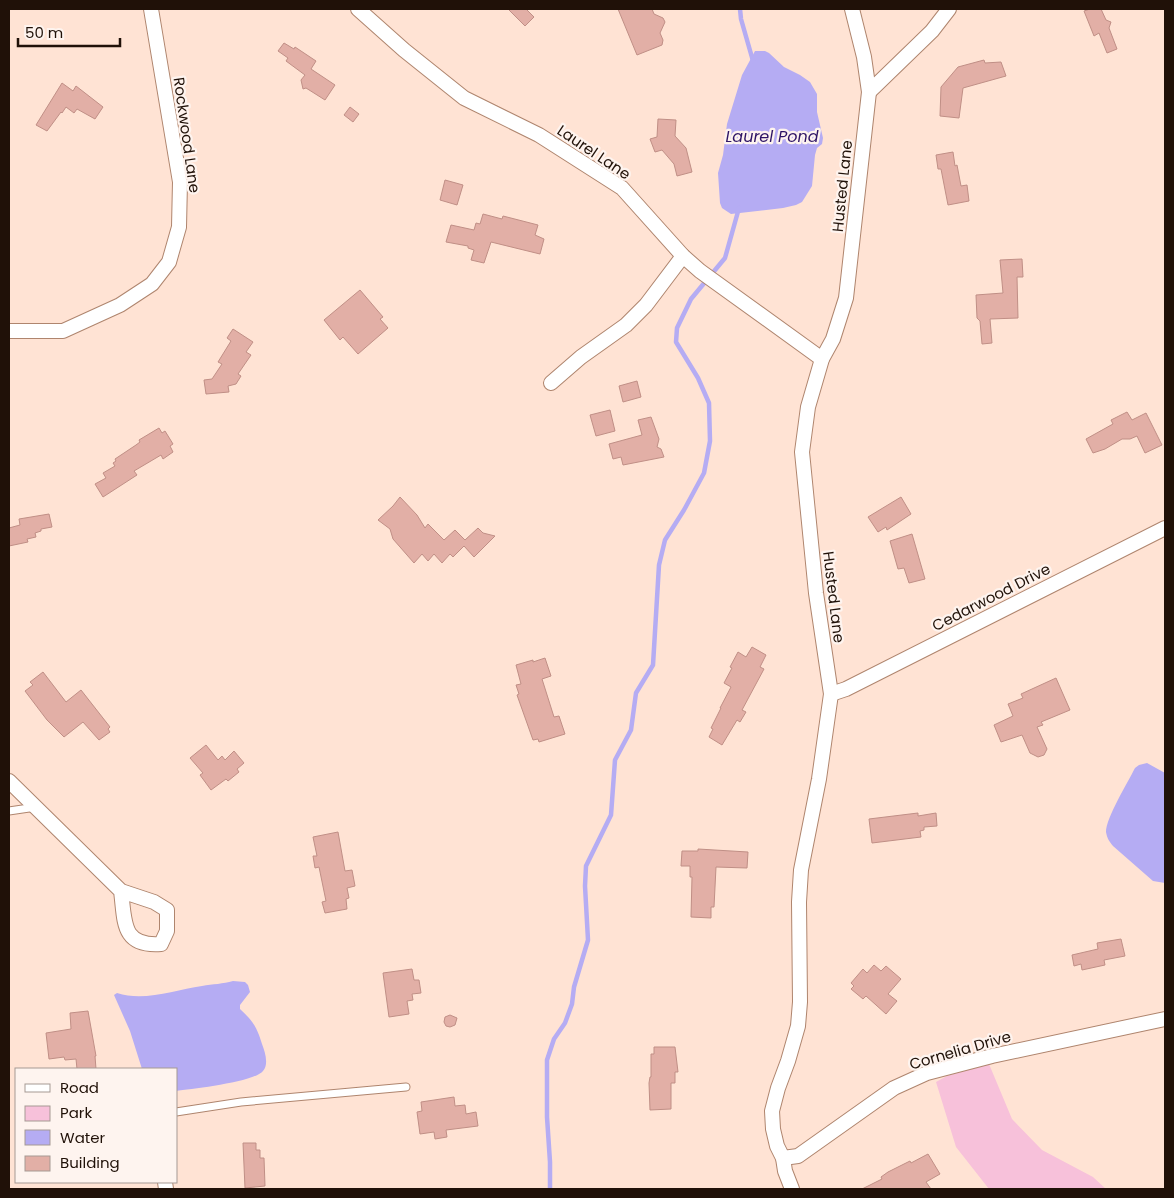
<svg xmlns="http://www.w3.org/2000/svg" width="1174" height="1198" font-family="Poppins,sans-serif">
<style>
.green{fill:#f7c1da}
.water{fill:#b5acf3}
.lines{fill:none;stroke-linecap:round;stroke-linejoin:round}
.stream{stroke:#b5acf3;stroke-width:4.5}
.building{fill:#e2afa6;stroke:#c08f86}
.service-casing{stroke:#af856e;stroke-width:9}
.minor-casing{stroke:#af856e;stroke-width:16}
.service{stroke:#fff;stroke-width:7}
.minor{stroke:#fff;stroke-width:14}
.labels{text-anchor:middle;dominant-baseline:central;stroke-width:4.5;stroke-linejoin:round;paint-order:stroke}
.street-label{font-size:15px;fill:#201108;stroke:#fef4ef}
.water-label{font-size:16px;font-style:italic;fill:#2e1465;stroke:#fef4ef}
</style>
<rect width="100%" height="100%" fill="#ffe3d4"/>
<polygon class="green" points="989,1064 1012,1119 1042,1150 1093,1177 1106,1189 989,1189 956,1147 936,1082 947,1076"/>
<g class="water">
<polygon points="755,51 765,51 769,53 784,67 800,75 810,82 817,94 817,112 823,138 822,144 817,148 815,155 812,186 802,202 796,205 783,208 731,214 722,208 720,203 718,173 723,155 727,124 742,75"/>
<path d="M1147 763 1165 773V883L1153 881 1113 846C1109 841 1107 838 1106 832 1106 818 1128 782 1135 768L1139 765Z"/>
<path d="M233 981 245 982 248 985 250 992 240 1005V1009C253 1021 257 1027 262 1044 265 1052 269 1064 263 1071 254 1082 193 1089 176 1091V1069H142L130 1031 114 995 117 993C144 1002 175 990 202 986 213 984 223 984 233 981Z"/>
</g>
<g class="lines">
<g class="stream">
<polyline points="740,9 741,19 753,61"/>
<polyline points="550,1189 550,1162 547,1117 547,1060 554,1039 565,1023 572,1004 574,987 588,940 585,886 586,866 611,815 615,760 631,730 636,693 653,665 659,565 665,540 684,510 704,473 710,441 709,403 698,378 676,342 677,328 691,299 725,258 739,208"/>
</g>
</g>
<g class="building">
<polygon points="508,9 526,9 534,17 525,26"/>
<polygon points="618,9 652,9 654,14 663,18 665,22 660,33 663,40 662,45 637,55"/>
<polygon points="1090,9 1101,9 1106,20 1111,22 1109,28 1117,49 1107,53 1099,33 1094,36 1084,11"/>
<polygon points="284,43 294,49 295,47 316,61 311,69 335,85 325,100 306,88 303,89 301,80 305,75 286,61 288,58 278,51"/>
<polygon points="984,60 985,63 1001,62 1006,76 963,88 959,118 940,116 941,87 958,67"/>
<polygon points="62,83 73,91 76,86 103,107 95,119 77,109 74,113 66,107 62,113 61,112 47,131 36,125"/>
<polygon points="350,107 359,114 353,122 344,115"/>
<polygon points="658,119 676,120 675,136 686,148 692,172 677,176 674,164 662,150 655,152 650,139 657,137"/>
<polygon points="953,152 955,166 957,165 961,186 967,185 969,201 948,205 941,169 938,169 936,155"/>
<polygon points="445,180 463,185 457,205 440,200"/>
<polygon points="483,214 502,219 503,216 538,225 535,235 544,239 540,254 491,242 484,263 471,260 474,250 468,248 468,246 446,242 451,225 474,230 476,223 480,224"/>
<polygon points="1022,259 1023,277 1017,277 1018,318 990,319 992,343 982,344 980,321 977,318 976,295 1003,293 1000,260"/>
<polygon points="360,290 383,317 380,319 388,328 358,354 343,337 340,340 324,320"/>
<polygon points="233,329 253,342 246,352 251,355 238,374 241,376 236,384 228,386 229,392 206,394 204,380 212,379 222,364 218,362 231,341 227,338"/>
<polygon points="637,381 641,397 623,402 619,386"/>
<polygon points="610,410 615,431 596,436 590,415"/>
<polygon points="1127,412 1132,420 1146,413 1162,445 1145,453 1137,436 1130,439 1122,439 1105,449 1093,453 1086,439 1113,424 1111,420"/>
<polygon points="651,417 659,439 657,447 661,449 664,457 623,465 621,457 613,459 609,444 642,435 638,420"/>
<polygon points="159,428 162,433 165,431 173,444 170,446 173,452 163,459 161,455 134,471 137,475 103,497 95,484 106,478 103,473 115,466 113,463 116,461 115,459 136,445 140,442 139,440"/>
<polygon points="400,497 417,515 425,528 428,524 444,540 455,530 465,540 478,528 483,533 495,536 474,557 464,546 453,557 450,554 442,563 434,554 428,561 422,554 414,563 393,539 390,529 378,520 393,506"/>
<polygon points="901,497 911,514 887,530 886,527 878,532 868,517"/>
<polygon points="49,514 52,527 41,529 41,531 35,533 36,537 27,539 28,542 9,546 9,528 20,525 19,519"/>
<polygon points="912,534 925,579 909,583 904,568 898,569 890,541"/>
<polygon points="752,647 766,655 760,667 764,669 742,710 746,712 740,722 737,720 722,745 709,737 713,729 711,728 721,708 720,708 731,687 724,683 732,668 730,667 738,652 746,657"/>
<polygon points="545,658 551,676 542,679 554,717 559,716 565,734 539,742 538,739 533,740 517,695 519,694 516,685 521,684 516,665 533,660 533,662"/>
<polygon points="43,672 66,702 81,690 110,727 108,729 110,732 99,740 83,722 64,737 47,720 25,691 33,685 30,682"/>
<polygon points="1056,678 1070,710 1041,722 1043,725 1037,727 1047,749 1044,755 1038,757 1030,753 1022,735 1001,742 994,725 1013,716 1008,704 1023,698 1021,694"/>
<polygon points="206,745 218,760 222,756 225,760 234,751 244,763 237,769 239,772 228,781 226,779 211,790 200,775 203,773 190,758"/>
<polygon points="918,813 918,816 936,813 937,826 924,827 924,830 920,831 921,837 872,843 869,819"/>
<polygon points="338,832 345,871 352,870 355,886 347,888 349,898 346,899 347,909 325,913 322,902 326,901 319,867 315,868 313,856 317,856 313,837"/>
<polygon points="698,849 748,852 747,868 716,867 714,907 711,907 711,918 691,917 692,877 690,877 690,866 681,866 682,851 698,851"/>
<polygon points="1121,939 1125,956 1104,960 1105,965 1082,970 1081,964 1074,966 1072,955 1098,949 1097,943"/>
<polygon points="874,965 881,971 886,966 901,979 888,994 897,1001 886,1014 866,996 863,999 851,989 854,986 851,983 863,969 867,973"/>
<polygon points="412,969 414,980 419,980 421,993 412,994 413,1000 407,1001 409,1014 389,1017 383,973"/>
<polygon points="88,1011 96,1056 95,1056 96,1069 77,1069 76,1059 65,1060 64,1057 49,1059 46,1033 71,1029 70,1013"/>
<polygon points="450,1015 457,1018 455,1025 450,1027 446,1026 444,1022 445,1017"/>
<polygon points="654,1047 675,1047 678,1072 675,1072 675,1083 671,1083 671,1109 650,1110 649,1083 650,1077 651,1077 651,1054 654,1054"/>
<polygon points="454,1097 455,1106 465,1105 466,1114 476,1112 478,1126 446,1130 447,1137 435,1139 434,1132 420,1134 417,1112 422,1111 421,1102"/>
<polygon points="243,1143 256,1143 256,1150 260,1150 260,1158 264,1158 265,1186 245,1188"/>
<polygon points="928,1154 940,1174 926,1182 931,1189 862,1189 882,1179 881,1177 888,1172 910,1161 911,1163"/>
</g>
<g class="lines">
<defs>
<g id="service">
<polyline points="9,811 36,807"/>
<polyline points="176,1112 241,1102 406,1087"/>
</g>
<g id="minor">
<polyline points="358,9 404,50 464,98 539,135 622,188 683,256 700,271 822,359"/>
<polyline points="869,92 932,31 949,9"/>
<polyline points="9,331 63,331 120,305 152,284 169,262 179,227 180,182 151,9"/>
<polyline points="551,383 581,357 626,325 646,305 683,256"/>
<polyline points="831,694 846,689 1165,528"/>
<path d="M9 781 121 891 154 902 167 910V931L161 944C121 947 125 921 121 891"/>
<polyline points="783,1158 798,1156 894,1088 927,1073 992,1056 1165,1019"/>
<polyline points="165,1182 166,1189"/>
<polyline points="792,1189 785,1171 783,1158 777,1146 773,1129 772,1111 778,1088 788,1061 798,1026 800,1002 799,902 801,870 819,779 831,694 816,593 802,452 808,407 822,359 833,339 846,298 869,92 864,57 852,9"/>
</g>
</defs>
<use href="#service" class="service-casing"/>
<use href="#minor" class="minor-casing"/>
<use href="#service" class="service"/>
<use href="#minor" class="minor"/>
</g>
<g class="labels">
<g class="street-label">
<text transform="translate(187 135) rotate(82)">Rockwood Lane</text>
<text transform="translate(594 152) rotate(34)">Laurel Lane</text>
<text transform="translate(842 186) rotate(-84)">Husted Lane</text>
<text transform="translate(834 597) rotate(83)">Husted Lane</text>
<text transform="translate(991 597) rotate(-27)">Cedarwood Drive</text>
<text transform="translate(960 1050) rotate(-16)">Cornelia Drive</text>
</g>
<g class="water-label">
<text x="772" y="136">Laurel Pond</text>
</g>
</g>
<rect width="1174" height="1198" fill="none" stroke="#201108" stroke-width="20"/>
<rect x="15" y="1068" width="162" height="115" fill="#fef4ef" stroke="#a59993"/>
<rect x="25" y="1084" width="25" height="8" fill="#ffffff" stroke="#a59993"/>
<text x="60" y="1093" font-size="15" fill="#201108">Road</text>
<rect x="25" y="1106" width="25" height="15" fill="#f7c1da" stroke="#a59993"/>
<text x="60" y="1118" font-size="15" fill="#201108">Park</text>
<rect x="25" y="1130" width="25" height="15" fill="#b5acf3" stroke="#a59993"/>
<text x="60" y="1143" font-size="15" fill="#201108">Water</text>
<rect x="25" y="1156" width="25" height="15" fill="#e2afa6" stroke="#a59993"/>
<text x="60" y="1168" font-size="15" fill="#201108">Building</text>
<path d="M18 38v8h102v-8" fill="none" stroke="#201108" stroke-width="2.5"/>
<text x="25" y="38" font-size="15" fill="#201108" stroke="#fef4ef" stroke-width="4" paint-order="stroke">50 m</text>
</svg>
